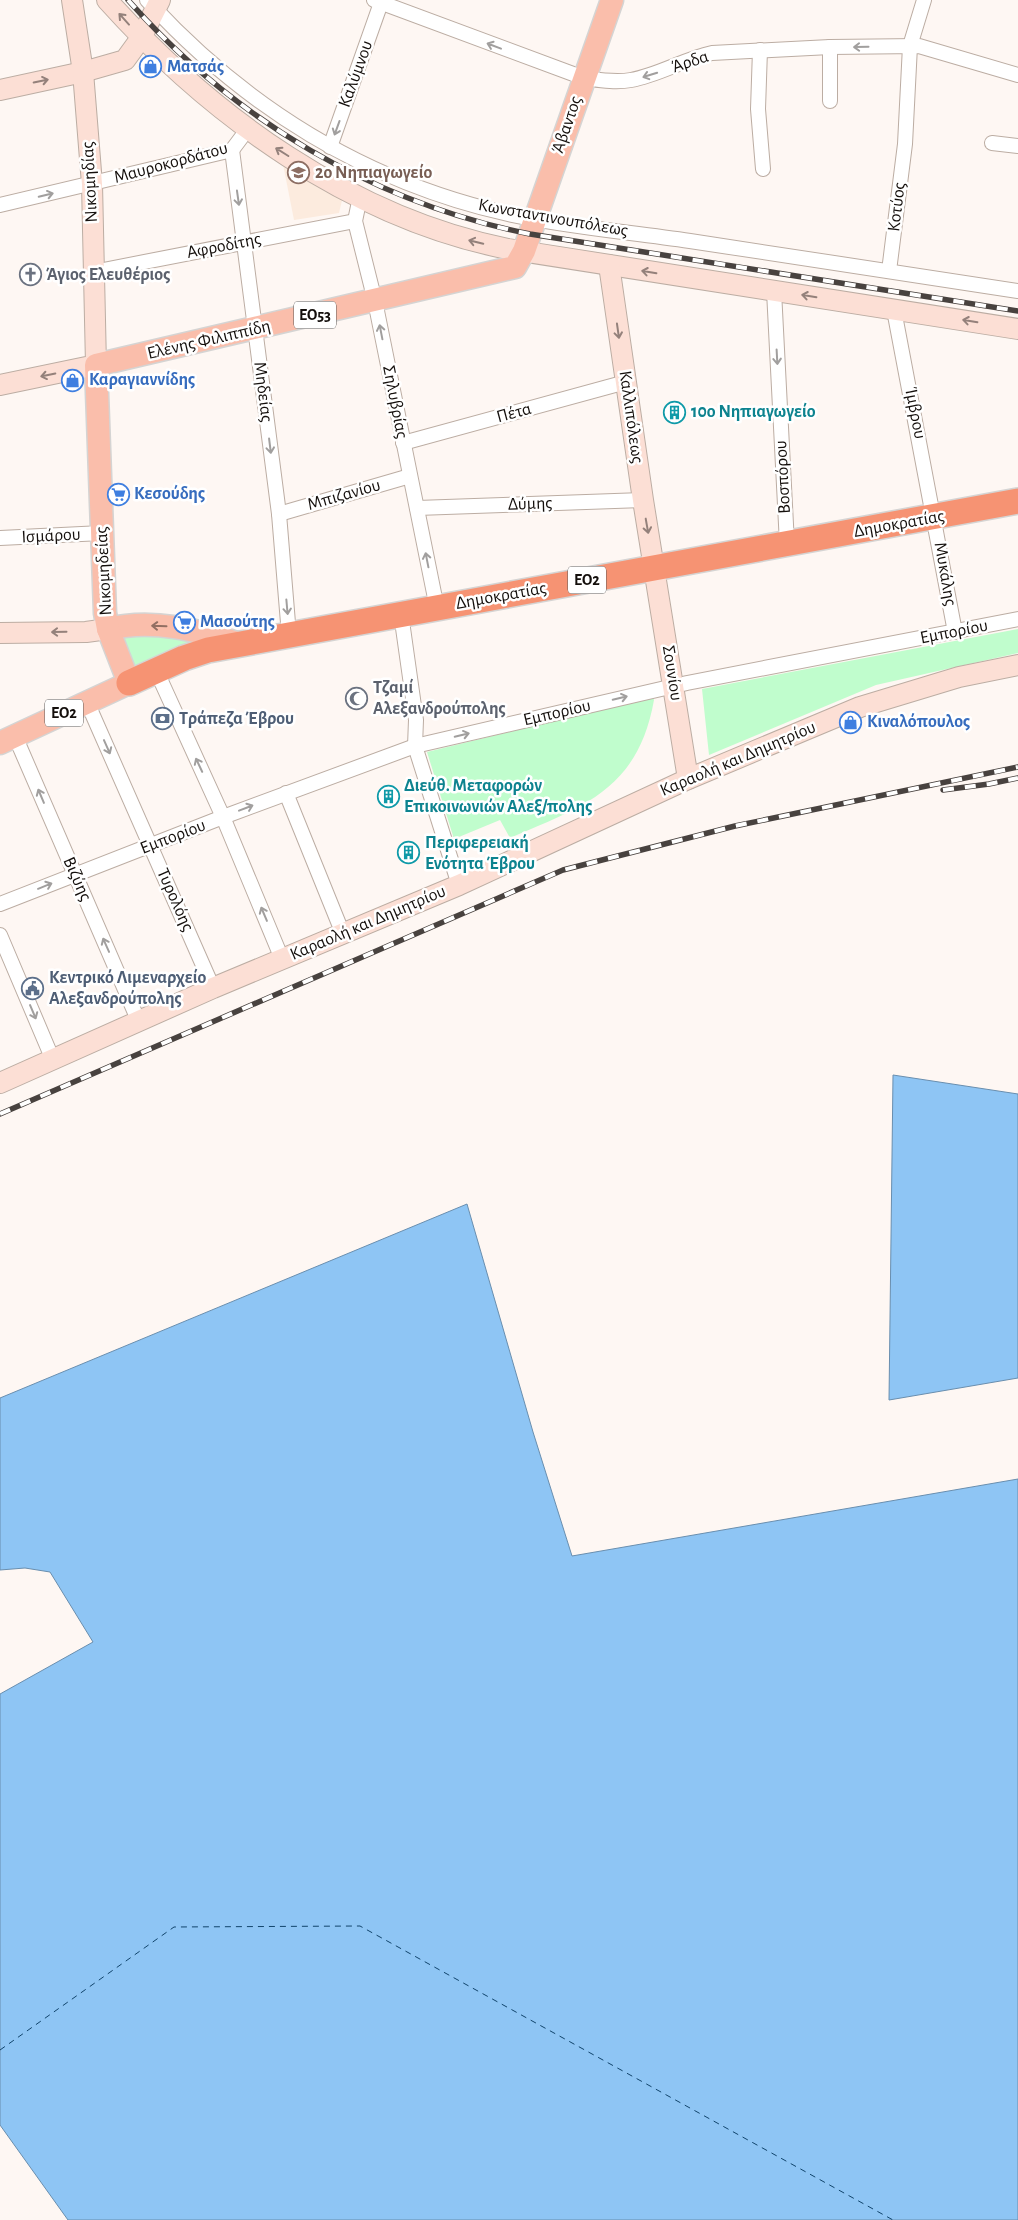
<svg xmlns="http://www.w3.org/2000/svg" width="1018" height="2220" font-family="'Alegreya Sans',sans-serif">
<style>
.built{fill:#fcebde}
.green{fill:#c0fdcd}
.water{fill:#8ec5f4;stroke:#698eae}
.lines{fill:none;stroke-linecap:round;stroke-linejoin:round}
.ferry{stroke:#11446b;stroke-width:1;stroke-dasharray:6 5;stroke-linecap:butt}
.street-casing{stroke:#bcada3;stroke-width:16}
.secondary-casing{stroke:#bcada3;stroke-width:22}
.primary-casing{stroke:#d5d4d3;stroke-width:25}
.highway-casing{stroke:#d5d4d3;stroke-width:28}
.street{stroke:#fff;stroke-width:14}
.secondary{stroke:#fcdfd5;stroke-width:20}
.primary{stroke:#fabeab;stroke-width:22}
.highway{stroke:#f69373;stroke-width:25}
.rail-casing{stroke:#48423f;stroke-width:5.5}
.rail{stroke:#fff;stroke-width:4;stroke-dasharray:11;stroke-linecap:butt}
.oneway{stroke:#94817b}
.oneway2{stroke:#a19f9e}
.oneway3{stroke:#926f63}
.labels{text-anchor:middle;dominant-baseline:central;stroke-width:5;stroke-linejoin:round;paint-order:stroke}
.shield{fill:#fff;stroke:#5a5755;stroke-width:1}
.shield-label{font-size:16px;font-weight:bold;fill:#140f0c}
.street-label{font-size:18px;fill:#140f0c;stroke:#fff}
.shop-label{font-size:18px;font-weight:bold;fill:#366cbe;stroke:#fff;text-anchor:start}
.education-label{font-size:18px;font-weight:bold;fill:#785e54;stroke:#fff;text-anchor:start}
.worship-label{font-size:18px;font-weight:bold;fill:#5b616d;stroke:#fff;text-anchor:start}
.culture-label{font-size:18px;font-weight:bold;fill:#0d838f;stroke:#fff;text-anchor:start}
.service-label{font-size:18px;font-weight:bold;fill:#4e5e75;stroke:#fff;text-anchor:start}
</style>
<rect width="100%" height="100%" fill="#fef7f3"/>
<polygon class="built" points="281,154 344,192 339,213 294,220"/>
<g class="green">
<polygon points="1018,629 1018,653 876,685 709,755 702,689"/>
<polygon points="144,631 222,643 132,673 119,634"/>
<path d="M653 697 654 700C638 789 585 806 510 838L500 820 454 839 427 752Z"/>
</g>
<g class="water">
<polygon points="893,1075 1018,1094 1018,1378 889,1400"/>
<polygon points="467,1204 533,1432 572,1556 1018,1479 1018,2220 68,2220 0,2125 0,1694 93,1642 50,1572 25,1568 0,1570 0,1398"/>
</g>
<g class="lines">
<polyline class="ferry" points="0,2050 174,1927 360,1926 893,2220"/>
<defs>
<g id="street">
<path d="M147 0C245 107 366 182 508 214 568 227 630 232 690 241 800 257 909 274 1018 291"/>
<path d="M374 0 584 78C599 80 615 83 631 80 659 75 684 59 712 53L830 47 919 46 1018 75"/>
<polyline points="830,47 830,101"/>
<polyline points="760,50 758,109 763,169"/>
<polyline points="992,143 1018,146"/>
<polyline points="330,147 382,0"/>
<polyline points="232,150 279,514 289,635"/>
<polyline points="360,197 355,221 375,301 437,608"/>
<polyline points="0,205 232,150 247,130"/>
<polyline points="889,271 905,144 910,46 924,0"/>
<polyline points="93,272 355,221"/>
<polyline points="774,291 787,544"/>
<polyline points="894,310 955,632"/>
<polyline points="403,443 626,382"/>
<polyline points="417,508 643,500"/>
<polyline points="279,514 410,476"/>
<polyline points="0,538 102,533"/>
<polyline points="401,614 416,720 415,746 459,885"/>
<polyline points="156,670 223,817 282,959"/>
<polyline points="87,702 213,988"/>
<polyline points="15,736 139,1022"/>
<polyline points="286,793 343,934"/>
<polyline points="0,904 223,817 415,746 687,683 1018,619"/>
<polyline points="0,935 53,1060"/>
</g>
<g id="secondary">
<path d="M107 0C212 117 352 218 508 249L1018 329"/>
<polyline points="0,90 83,72 125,60 141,38 160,0"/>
<polyline points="609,265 643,500 688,779"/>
<polyline points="0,385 96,365 92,184 83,72 72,0"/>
<polyline points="0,633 86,632 108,629"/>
<polyline points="0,1083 213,988 459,885 688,779 860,707 959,677 1018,665"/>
</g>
<g id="primary">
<path d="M108 629C153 618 197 630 240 644"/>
<polyline points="0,743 129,683 108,629 105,613 96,365 515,267 524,251 612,0"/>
</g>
<polyline id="highway" points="129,683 184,658 208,650 1018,501"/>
</defs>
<use href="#street" class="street-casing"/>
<use href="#secondary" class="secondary-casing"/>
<use href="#primary" class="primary-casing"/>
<use href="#highway" class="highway-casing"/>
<use href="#street" class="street"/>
<use href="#secondary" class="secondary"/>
<use href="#primary" class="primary"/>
<use href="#highway" class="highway"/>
<defs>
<g id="rail">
<path d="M128 0C233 119 374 203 530 234L1018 311"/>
<polyline points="943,790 989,784 1018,778"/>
<polyline points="0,1114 563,870 735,826 1018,767"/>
</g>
</defs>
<use href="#rail" class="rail-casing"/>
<use href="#rail" class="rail"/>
</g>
<defs><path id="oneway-shaft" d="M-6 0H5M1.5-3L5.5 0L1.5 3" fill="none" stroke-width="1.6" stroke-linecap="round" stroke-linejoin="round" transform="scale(1.25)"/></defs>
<g class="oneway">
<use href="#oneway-shaft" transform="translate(124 19) rotate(-132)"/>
<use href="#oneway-shaft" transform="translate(41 81) rotate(-12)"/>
<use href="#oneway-shaft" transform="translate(282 152) rotate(-148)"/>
<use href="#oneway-shaft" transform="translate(476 242) rotate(-166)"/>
<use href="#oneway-shaft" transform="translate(649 272) rotate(-171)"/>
<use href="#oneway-shaft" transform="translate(809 296) rotate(-171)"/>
<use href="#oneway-shaft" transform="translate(970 321) rotate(-171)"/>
<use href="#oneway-shaft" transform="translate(618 331) rotate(82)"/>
<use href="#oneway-shaft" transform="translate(48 375) rotate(168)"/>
<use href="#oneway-shaft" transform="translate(647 526) rotate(80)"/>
<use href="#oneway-shaft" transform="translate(59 632) rotate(179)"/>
</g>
<g class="oneway2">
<use href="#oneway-shaft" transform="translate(494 46) rotate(-159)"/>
<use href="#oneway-shaft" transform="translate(861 47) rotate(179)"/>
<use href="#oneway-shaft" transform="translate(650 75) rotate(163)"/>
<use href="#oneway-shaft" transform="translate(337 128) rotate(110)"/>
<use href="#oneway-shaft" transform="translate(46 195) rotate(-13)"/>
<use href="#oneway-shaft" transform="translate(238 198) rotate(82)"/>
<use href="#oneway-shaft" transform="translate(381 332) rotate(-101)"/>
<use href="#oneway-shaft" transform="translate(777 357) rotate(87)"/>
<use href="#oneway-shaft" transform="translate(270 446) rotate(83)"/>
<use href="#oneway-shaft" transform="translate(427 560) rotate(-101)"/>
<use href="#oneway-shaft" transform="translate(287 607) rotate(85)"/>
<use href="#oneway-shaft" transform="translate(620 698) rotate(-13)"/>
<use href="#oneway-shaft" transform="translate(462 735) rotate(-13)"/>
<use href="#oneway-shaft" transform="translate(107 747) rotate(66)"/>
<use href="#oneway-shaft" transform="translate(199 765) rotate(-115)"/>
<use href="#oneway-shaft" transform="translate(41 796) rotate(-113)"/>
<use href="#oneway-shaft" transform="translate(246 808) rotate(-21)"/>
<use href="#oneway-shaft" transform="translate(45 886) rotate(-22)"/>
<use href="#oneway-shaft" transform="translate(264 914) rotate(-113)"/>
<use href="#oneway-shaft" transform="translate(106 945) rotate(-114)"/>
<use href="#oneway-shaft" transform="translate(33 1012) rotate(67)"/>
</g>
<use class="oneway3" href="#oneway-shaft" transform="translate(159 626) rotate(-178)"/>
<defs>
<symbol id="shop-ring" viewBox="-11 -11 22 22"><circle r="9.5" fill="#fff" stroke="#3f7fe0" stroke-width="1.5"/><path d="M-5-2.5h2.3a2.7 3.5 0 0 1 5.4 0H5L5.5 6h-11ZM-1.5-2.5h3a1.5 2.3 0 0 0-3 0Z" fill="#3f7fe0"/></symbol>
<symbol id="school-ring" viewBox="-11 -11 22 22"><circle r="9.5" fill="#fff" stroke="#8d6e63" stroke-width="1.5"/><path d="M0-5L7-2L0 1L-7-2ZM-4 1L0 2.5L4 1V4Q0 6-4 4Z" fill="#8d6e63"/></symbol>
<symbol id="church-ring" viewBox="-11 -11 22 22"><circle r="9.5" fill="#fff" stroke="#6b7280" stroke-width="1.5"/><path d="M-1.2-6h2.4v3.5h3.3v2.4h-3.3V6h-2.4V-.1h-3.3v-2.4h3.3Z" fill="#6b7280"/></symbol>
<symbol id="building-ring" viewBox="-11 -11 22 22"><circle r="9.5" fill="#fff" stroke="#0f9aa8" stroke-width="1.5"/><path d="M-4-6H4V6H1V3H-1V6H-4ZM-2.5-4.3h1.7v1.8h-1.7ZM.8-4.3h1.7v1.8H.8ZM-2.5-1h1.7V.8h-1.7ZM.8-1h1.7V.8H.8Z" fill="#0f9aa8"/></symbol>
<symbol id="supermarket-ring" viewBox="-11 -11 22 22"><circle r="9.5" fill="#fff" stroke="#3f7fe0" stroke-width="1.5"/><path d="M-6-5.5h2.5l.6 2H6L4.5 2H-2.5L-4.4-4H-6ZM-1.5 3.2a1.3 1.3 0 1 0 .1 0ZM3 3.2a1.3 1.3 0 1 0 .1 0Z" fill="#3f7fe0"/></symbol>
<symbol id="mosque-ring" viewBox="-11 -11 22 22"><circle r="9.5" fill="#fff" stroke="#6b7280" stroke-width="1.5"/><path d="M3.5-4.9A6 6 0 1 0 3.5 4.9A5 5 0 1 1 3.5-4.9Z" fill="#6b7280"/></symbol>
<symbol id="bank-ring" viewBox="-11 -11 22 22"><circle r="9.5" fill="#fff" stroke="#5c6f8a" stroke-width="1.5"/><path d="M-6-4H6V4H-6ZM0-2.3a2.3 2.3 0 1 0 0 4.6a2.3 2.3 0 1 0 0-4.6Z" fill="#5c6f8a"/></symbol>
<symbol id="civic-ring" viewBox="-11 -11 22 22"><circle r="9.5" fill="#fff" stroke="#5c6f8a" stroke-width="1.5"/><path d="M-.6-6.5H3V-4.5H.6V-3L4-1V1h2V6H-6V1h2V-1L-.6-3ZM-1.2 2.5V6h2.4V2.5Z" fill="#5c6f8a"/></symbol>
</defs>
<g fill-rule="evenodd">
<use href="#shop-ring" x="138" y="54" width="25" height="25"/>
<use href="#school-ring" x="286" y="160" width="25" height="25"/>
<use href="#church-ring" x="18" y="262" width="25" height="25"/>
<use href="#shop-ring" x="60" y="368" width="25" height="25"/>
<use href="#building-ring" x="662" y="400" width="25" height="25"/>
<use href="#supermarket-ring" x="106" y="482" width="25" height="25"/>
<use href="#supermarket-ring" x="172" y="610" width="25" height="25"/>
<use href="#mosque-ring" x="344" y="686" width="25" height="25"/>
<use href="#bank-ring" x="150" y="706" width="25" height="25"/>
<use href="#shop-ring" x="838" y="710" width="25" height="25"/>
<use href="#building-ring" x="376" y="784" width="25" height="25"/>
<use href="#building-ring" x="396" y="840" width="25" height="25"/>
<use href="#civic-ring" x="20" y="976" width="25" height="25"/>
</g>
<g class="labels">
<g class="shield">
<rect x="294" y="301.5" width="42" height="27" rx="4"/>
<rect x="568" y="566.5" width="38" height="27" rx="4"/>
<rect x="45" y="699.5" width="38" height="27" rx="4"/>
</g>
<g class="shield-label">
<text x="315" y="315">ΕΟ53</text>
<text x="587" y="580">ΕΟ2</text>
<text x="64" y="713">ΕΟ2</text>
</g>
<g class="street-label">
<text transform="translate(690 62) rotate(-18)">Άρδα</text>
<text transform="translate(356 74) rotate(-70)">Καλύμνου</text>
<text transform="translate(567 125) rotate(-71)">Άβαντος</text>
<text transform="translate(171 163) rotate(-15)">Μαυροκορδάτου</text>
<text transform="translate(90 182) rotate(-93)">Νικομηδίας</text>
<text transform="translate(897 207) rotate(-83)">Κοτύος</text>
<text transform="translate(553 218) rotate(10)">Κωνσταντινουπόλεως</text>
<text transform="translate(224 246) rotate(-11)">Αφροδίτης</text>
<text transform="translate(209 340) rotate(-13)">Ελένης Φιλιππίδη</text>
<text transform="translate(263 392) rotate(83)">Μηδείας</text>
<text transform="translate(395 402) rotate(79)">Σηλυβρίας</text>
<text transform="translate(514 413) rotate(-15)">Πέτα</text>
<text transform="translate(915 413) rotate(79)">Ίμβρου</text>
<text transform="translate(631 417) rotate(82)">Καλλιπόλεως</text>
<text transform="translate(783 477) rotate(-93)">Βοσπόρου</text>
<text transform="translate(344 495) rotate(-16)">Μπιζανίου</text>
<text transform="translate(530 504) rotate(-2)">Δύμης</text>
<text transform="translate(899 524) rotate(-10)">Δημοκρατίας</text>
<text transform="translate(51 536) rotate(-3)">Ισμάρου</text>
<text transform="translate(104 571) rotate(-93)">Νικομηδείας</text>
<text transform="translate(945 574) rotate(80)">Μυκάλης</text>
<text transform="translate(501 596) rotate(-10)">Δημοκρατίας</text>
<text transform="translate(954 632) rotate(-11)">Εμπορίου</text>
<text transform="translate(672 673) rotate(81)">Σουνίου</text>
<text transform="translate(557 713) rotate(-13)">Εμπορίου</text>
<text transform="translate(738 759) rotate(-23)">Καραολή και Δημητρίου</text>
<text transform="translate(173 837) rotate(-21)">Εμπορίου</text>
<text transform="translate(77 879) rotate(66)">Βιζύης</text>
<text transform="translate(175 900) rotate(66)">Τυρολόης</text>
<text transform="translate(368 923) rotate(-23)">Καραολή και Δημητρίου</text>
</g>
<g class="shop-label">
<text x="167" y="67">Ματσάς</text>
<text x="89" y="380">Καραγιαννίδης</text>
<text x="134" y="494">Κεσούδης</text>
<text x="200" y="622">Μασούτης</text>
<text x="867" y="722">Κιναλόπουλος</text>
</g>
<g class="education-label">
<text x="315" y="173">2ο Νηπιαγωγείο</text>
</g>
<g class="worship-label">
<text x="46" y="275">Άγιος Ελευθέριος</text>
<text x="373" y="688">Tζαμί<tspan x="373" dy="21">Αλεξανδρούπολης</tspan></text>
</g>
<g class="culture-label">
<text x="691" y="412">10ο Νηπιαγωγείο</text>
<text x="404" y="786">Διεύθ. Μεταφορών<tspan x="404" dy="21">Επικοινωνιών Αλεξ/πολης</tspan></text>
<text x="425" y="843">Περιφερειακή<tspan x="425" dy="21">Ενότητα Έβρου</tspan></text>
</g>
<g class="service-label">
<text x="179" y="719">Τράπεζα Έβρου</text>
<text x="49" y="978">Κεντρικό Λιμεναρχείο<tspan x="49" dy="21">Αλεξανδρούπολης</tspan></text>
</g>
</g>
</svg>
